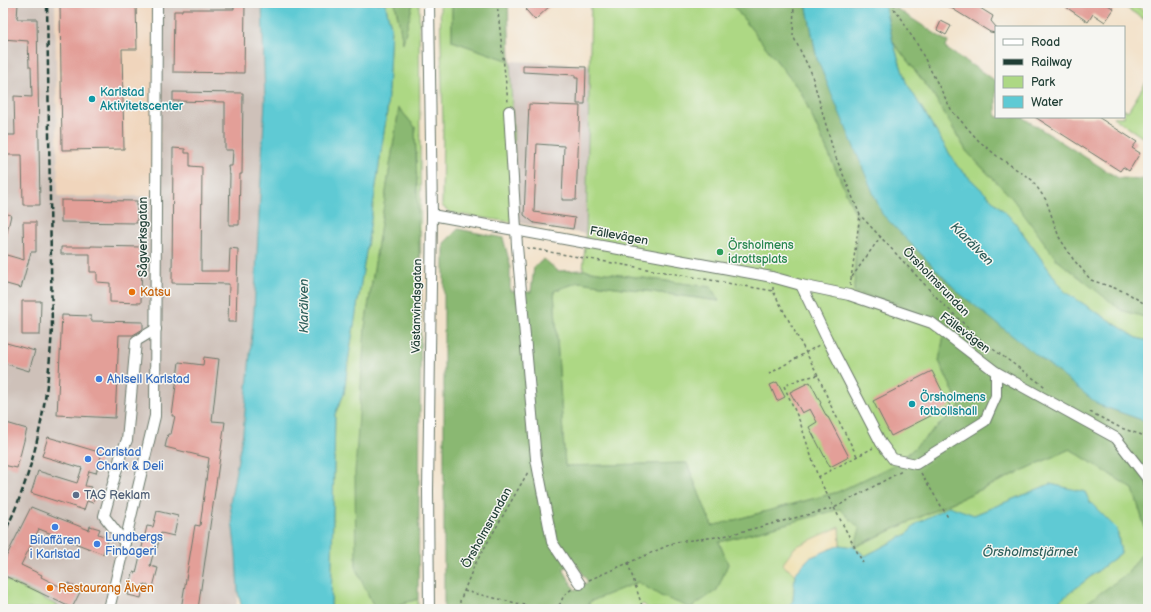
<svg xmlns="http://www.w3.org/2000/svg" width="1151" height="612" font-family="'Balsamiq Sans',sans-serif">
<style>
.built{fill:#f0d5bc}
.industrial{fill:#cec1b9}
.green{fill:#add884;stroke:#668a5c}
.forest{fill:#8ab872;stroke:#547a53;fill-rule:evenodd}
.sand{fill:#eeda9e;stroke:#868c69}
.water{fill:#5ecad4;stroke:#3e8484}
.building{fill:#e39f98}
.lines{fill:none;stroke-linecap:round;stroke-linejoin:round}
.minor-casing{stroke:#697769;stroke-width:12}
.path{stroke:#697769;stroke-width:1.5;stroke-dasharray:3 3;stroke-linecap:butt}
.minor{stroke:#fff;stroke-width:10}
.rail{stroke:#1f3d34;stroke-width:2.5;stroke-dasharray:6 3;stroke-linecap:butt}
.culture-dot{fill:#0f9aa8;stroke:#f6f6f2;stroke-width:1.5}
.leisure-dot{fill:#2e9e5b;stroke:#f6f6f2;stroke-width:1.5}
.food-dot{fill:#e8710a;stroke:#f6f6f2;stroke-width:1.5}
.shop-dot{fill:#3f7fe0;stroke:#f6f6f2;stroke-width:1.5}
.service-dot{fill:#5c6f8a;stroke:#f6f6f2;stroke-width:1.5}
.labels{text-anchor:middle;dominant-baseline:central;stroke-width:3;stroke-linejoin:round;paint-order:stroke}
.culture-label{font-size:12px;fill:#0d838f;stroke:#f6f6f2;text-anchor:start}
.street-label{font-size:12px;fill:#1f3d34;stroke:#f6f6f2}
.leisure-label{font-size:12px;fill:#27864d;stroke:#f6f6f2;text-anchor:start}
.food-label{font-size:12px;fill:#c56008;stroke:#f6f6f2;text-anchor:start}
.shop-label{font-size:12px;fill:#366cbe;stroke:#f6f6f2;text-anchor:start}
.service-label{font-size:12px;fill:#4e5e75;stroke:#f6f6f2;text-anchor:start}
.water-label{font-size:13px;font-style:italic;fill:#2f605c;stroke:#f6f6f2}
</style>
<rect width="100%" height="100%" fill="#f6f6f2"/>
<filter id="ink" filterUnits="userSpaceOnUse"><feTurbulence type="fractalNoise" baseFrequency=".025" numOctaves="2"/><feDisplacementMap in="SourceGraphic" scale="8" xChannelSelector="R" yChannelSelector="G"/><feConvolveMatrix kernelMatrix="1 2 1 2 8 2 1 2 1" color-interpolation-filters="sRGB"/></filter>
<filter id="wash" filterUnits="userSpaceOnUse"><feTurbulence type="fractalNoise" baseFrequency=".012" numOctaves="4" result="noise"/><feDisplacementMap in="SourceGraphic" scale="16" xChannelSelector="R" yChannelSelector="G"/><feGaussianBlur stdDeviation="0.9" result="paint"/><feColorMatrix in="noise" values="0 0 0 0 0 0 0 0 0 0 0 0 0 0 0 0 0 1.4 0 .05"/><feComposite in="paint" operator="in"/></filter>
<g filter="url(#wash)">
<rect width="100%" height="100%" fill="#f3e3cc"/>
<polygon class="built" points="55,3 160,3 160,196 58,197"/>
<g class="industrial">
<polygon points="3,3 55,3 58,197 160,196 160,3 262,3 265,101 254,311 243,432 230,503 236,554 238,592 236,609 64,609 3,578"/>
<polygon points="510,61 590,65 586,234 517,223"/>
</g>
<g class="green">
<polygon points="385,3 395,3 403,42 413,3 419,3 421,303 415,127 399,108 365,327 356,569 375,609 331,609 335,414 344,394 348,362 367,246 387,112 391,27"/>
<polygon points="440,3 452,3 452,41 510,61 517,223 451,213 442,206 443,123"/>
<polygon points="591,3 731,3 801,92 857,217 854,292 896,303 945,330 939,361 960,406 898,463 838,492 741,518 723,527 712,526 687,463 565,466 554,291 579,282 718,301 711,287 583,270 586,234"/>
<polygon points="1119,3 1131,3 1148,13 1148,22"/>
<polygon points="893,42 933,94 967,152 1121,310 1148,318 1148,341 1137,338 1065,292 1014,221 957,166 906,82"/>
<polygon points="1148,79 1148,138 1142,137 1113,117 1124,117 1124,109 1128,111"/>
<polygon points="1070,449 1133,489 1148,537 1148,545 1128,573 1093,599 1078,609 1049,609 1121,553 1117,529 1090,502 1085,492 1050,484 974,515 949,507 916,524 907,534 865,556 854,547 840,545 839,527 782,565 795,574 793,601 785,609 649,609 643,604 636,609 589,609 589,602 638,582 661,596 717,590 728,564 719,542 840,509 860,529 855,547"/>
<polygon points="3,578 64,609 3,609"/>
<polygon points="418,599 418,609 384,609"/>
</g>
<g class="forest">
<polygon points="395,3 413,3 403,43"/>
<polygon points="452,3 508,3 510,61 452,41"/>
<path d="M731 3H806L817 59 1099 405 1148 422V537L1133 489 1070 449 854 547 860 529 840 509 719 542 728 564 717 590 691 608 661 596 638 582 589 602V609H444V243L458 229 503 238 510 264V291L531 292 534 267 544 259 558 271 583 270 711 287 719 301 579 282 554 291 565 466 687 463 712 526 838 492 898 463 960 406 939 361 945 330 896 303 854 292 857 217 801 92ZM575 562 588 582 575 590 563 569Z"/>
<polygon points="884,3 892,3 892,8 897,9 948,42 945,48 996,81 996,117 1024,117 1025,119 1118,178 1141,179 1148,183 1148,318 1121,310 1057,260 1012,198 967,152 933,94 893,42"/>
<polygon points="399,108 415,127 421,303 418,599 384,609 375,609 356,569 355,472 365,327"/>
<polygon points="1148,545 1148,609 1078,609 1128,573"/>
</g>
<polygon class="sand" points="839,527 840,545 809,558 795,574 782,565 795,547"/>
<g class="water">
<polygon points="262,3 385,3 391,27 387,112 367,246 348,362 344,394 335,414 331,609 242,609 238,592 236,554 230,503 243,432 254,311 265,101"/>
<polygon points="806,3 884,3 893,42 906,82 957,166 1014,221 1065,292 1137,338 1148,341 1148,422 1099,405 959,293 882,214 817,59"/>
<polygon points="1050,484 1085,492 1090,502 1117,529 1121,553 1049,609 785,609 793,601 795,574 809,558 840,545 854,547 865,556 907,534 916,524 949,506 974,515"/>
</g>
<g id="blocks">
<g class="building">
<polygon points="3,3 18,3 17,19 37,19 40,205 23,205 22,155 3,155 3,135 15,135 14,96 32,97 31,67 29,67 28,41 3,39"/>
<polygon points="60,3 136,3 137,49 122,49 124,149 62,150"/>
<polygon points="234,3 245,3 244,73 173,72 174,11 182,11 182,9 234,9"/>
<polygon points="533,3 553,3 535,20 526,10"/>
<polygon points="943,3 972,3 993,16 991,21 996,27 996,33 990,32"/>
<polygon points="1069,3 1105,3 1114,9 1105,22 1093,14 1088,22 1066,7"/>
<polygon points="941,21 951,26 946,35 937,30"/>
<polygon points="523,65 586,67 585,104 577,104 578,78 575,78 575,75 523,72"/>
<polygon points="173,92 243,93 242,174 240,174 239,225 229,225 230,174 229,174 228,166 232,166 233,150 225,150 225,102 173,101"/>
<polygon points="529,104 580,106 576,200 562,200 564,146 537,144 534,212 575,218 573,229 534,223 524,215"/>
<polygon points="1035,117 1098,117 1137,142 1132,148 1140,153 1129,171 1123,167 1120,171"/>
<polygon points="173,148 185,149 185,153 190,153 190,166 202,167 201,271 229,271 230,248 238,249 236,322 228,322 229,284 172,283"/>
<polygon points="61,200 137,201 137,223 61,222"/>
<polygon points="3,213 11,215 6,237 3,237"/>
<polygon points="23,222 36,222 36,252 31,252 21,288 3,283 3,254 24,260"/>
<polygon points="91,246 142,247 141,303 110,302 110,283 97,282 97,272 90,272 90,254 61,254 61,247 91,247"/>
<polygon points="22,301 41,301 40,335 22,335"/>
<polygon points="62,315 91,316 91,321 143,322 143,329 133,335 119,335 115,418 57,415"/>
<polygon points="3,342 35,351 29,371 3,363"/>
<polygon points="204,357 219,359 212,421 225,422 198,609 181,609 195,525 200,526 209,458 165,447 168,434 171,434 175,416 172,416 179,362 203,365"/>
<polygon points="932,371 950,406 891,436 873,401"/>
<polygon points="777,382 785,397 777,401 770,385"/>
<polygon points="810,382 821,403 820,404 827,417 828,417 849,457 830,467 809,427 817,422 810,409 802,413 790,392"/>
<polygon points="3,422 27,429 17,468 3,465"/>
<polygon points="48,437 102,453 96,473 89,471 85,486 91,487 89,493 95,495 93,503 87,501 84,510 31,493 38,471 77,483 82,468 42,456"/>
<polygon points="31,507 89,530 90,526 100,529 98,534 109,538 103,554 39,529 21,565 42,575 41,577 65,589 68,583 81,590 72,608 3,575 3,563"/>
<polygon points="157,511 178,516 174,536 161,533 157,548 155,547 150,566 158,568 153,587 144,584 141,598 128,595 133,572 136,573 147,526 153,527"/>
</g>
</g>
</g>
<g filter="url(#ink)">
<use href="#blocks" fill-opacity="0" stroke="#697769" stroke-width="1"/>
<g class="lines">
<defs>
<g id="minor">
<polyline points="429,3 432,215 428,491 429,609"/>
<polyline points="509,111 517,246 536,459 552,542 580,584"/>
<polyline points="432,215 772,277 801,285 849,295 932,323 996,372 1116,438 1147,478 1148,481"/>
<polyline points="801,285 827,339 881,443 893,459 916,464 985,421 996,396 996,372"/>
<polyline points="125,543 104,516 121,454 127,440 136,341 156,329"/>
<polyline points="109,609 155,416 157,3"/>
</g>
</defs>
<use href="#minor" class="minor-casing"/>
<g class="path">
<polyline points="497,3 508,102"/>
<polyline points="794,3 793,36 811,72 834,153 860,215 941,302 983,342 1047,388"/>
<polyline points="895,3 893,8 902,19 908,31 916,42 952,111 979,141 997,156 1032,180 1046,200 1059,237 1073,259 1091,280 1126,292 1148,306"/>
<polyline points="1142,3 1148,7"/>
<polyline points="527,248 773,291"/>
<polyline points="852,277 881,236"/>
<polyline points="850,286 860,215"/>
<polyline points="773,287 773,291 818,375 831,406 857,456"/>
<polyline points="769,374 819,345"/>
<polyline points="818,375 800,379 784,386 800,422 818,477 863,563"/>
<polyline points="1090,412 1121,428 1148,437"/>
<polyline points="921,473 949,519"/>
<polyline points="818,477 873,448"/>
<polyline points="628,563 643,609"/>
<polyline points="589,580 676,542 724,536 834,508 902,471"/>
<polyline points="464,591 542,609"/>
<polyline points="460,609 460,601 474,566 528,472"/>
<polyline points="554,609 560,604 564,595 572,589"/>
</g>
<use href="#minor" class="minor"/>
<path class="rail" d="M3 536C36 469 48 402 52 328L47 3"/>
</g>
</g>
<g class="culture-dot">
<circle cx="92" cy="99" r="4"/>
<circle cx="912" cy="404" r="4"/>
</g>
<circle class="leisure-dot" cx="720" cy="252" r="4"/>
<g class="food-dot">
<circle cx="132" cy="292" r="4"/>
<circle cx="50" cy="588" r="4"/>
</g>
<g class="shop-dot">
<circle cx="99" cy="379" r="4"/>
<circle cx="88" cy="459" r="4"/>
<circle cx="55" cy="527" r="4"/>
<circle cx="97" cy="544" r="4"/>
</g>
<circle class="service-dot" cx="76" cy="495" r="4"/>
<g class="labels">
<g class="culture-label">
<text x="100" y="92">Karlstad<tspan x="100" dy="14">Aktivitetscenter</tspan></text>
<text x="920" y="397">Örsholmens<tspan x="920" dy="14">fotbollshall</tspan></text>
</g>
<g class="street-label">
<text transform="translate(619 236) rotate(10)">Fällevägen</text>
<text transform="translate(143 237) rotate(-90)">Sågverksgatan</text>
<text transform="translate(936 282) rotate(46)">Örsholmsrundan</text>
<text transform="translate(417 306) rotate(-89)">Västanvindsgatan</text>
<text transform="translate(965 333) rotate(37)">Fällevägen</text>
<text transform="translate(487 528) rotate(-61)">Örsholmsrundan</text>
</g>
<g class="leisure-label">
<text x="728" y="245">Örsholmens<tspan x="728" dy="14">idrottsplats</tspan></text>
</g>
<g class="food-label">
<text x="140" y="292">Katsu</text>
<text x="58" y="588">Restaurang Älven</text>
</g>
<g class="shop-label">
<text x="107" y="379">Ahlsell Karlstad</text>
<text x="96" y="452">Carlstad<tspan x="96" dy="14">Chark &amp; Deli</tspan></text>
<text x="105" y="537">Lundbergs<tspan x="105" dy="14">Finbageri</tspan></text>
<text x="55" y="540" text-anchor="middle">Bilaffären<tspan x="55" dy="14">i Karlstad</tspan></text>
</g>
<g class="service-label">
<text x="84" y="495">TAG Reklam</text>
</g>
<g class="water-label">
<text transform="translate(972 244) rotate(45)">Klarälven</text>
<text transform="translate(304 306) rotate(-90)">Klarälven</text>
<text x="1030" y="552">Örsholmstjärnet</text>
</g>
</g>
<rect width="1151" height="612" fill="none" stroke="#f6f6f2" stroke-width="16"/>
<rect x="995" y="26" width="130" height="92" fill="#f6f6f2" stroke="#a0aca6"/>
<rect x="1003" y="39" width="20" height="6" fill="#ffffff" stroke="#a0aca6"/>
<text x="1031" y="46" font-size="12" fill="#1f3d34">Road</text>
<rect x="1003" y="59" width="20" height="6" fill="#1f3d34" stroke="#a0aca6"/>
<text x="1031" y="66" font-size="12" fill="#1f3d34">Railway</text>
<rect x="1003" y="76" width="20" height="12" fill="#add884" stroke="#a0aca6"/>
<text x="1031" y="86" font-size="12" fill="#1f3d34">Park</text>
<rect x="1003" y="96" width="20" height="12" fill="#5ecad4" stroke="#a0aca6"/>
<text x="1031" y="106" font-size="12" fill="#1f3d34">Water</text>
</svg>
